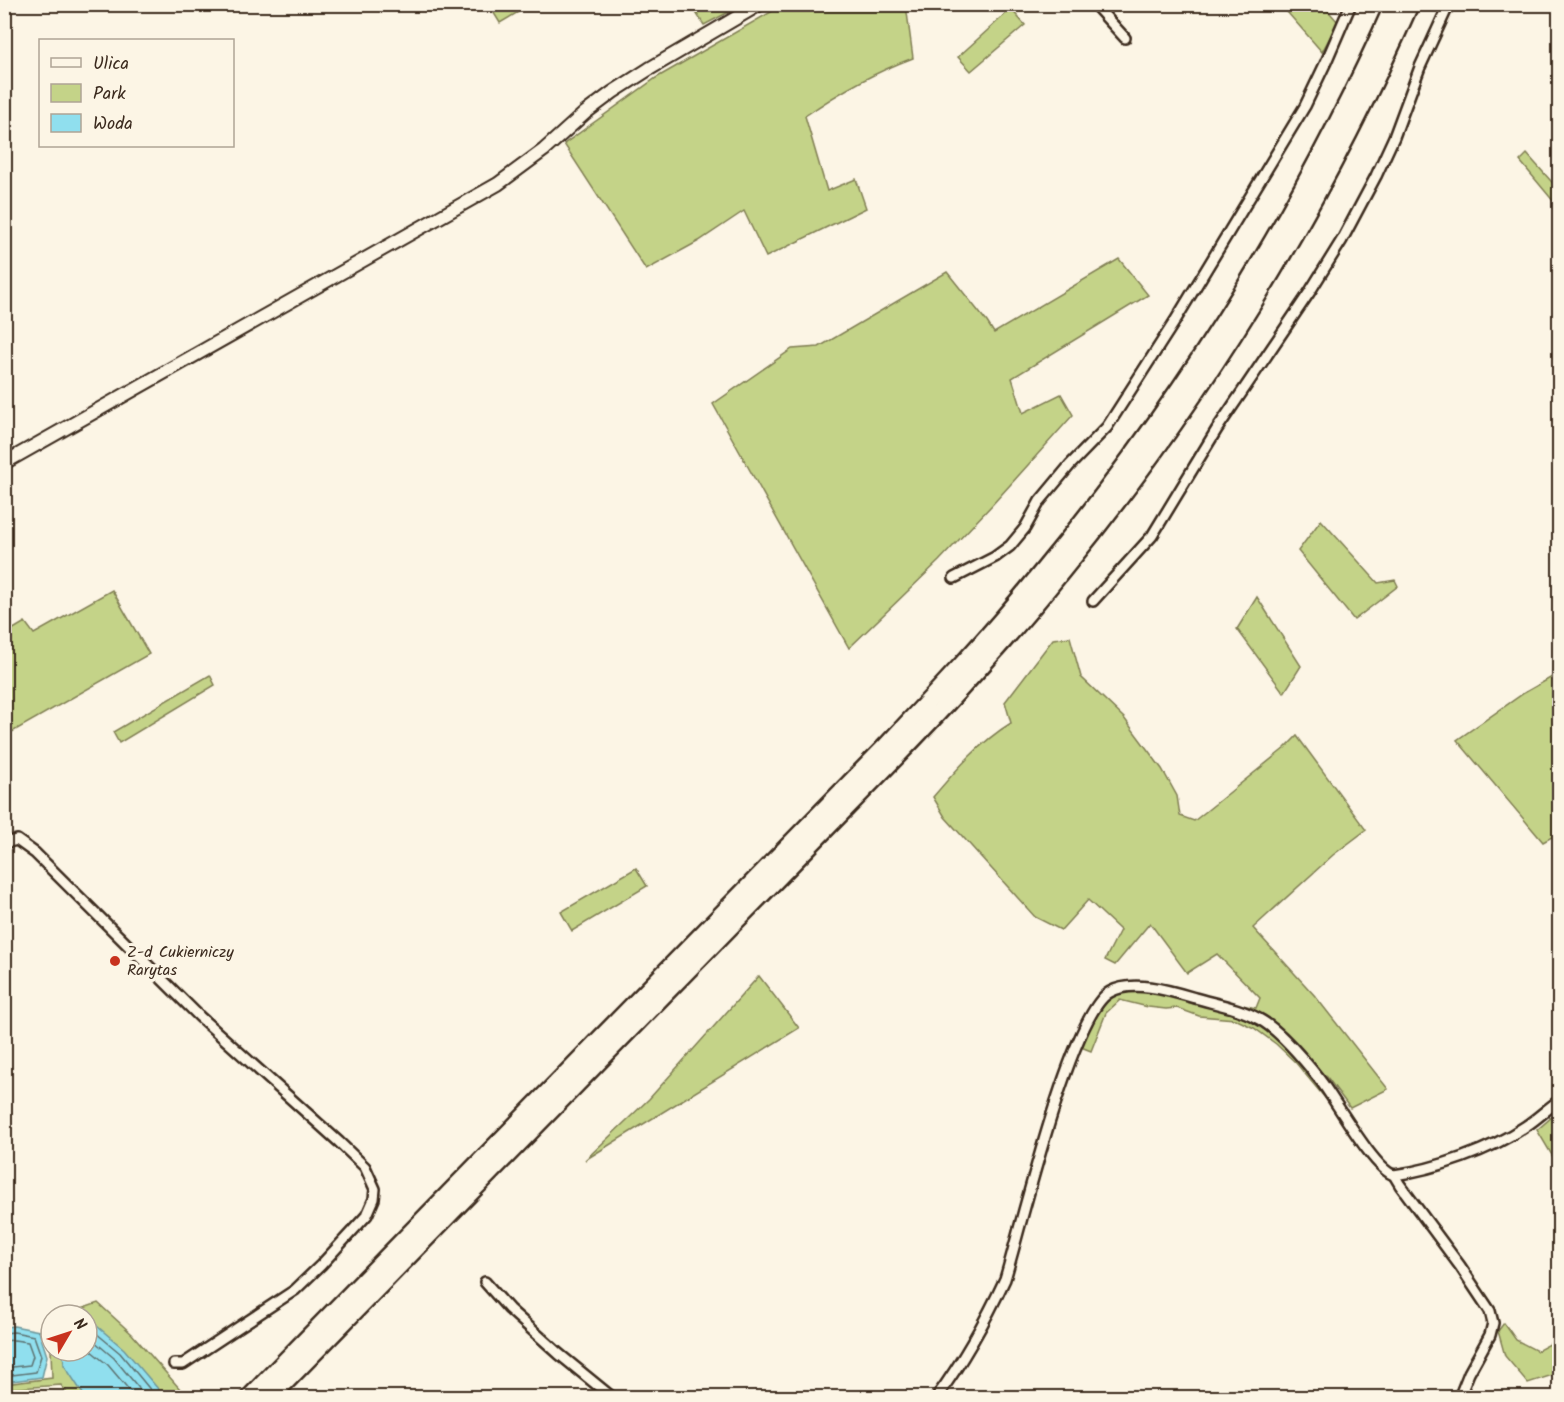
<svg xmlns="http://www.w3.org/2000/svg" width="1564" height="1402" font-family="Kalam,sans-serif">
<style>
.green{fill:#c4d388;stroke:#807e53;stroke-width:1.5}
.water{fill:#90dfee;stroke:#6e979b;stroke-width:1.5}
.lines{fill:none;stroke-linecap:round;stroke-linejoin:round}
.shore{stroke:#5d7271;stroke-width:1.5}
.stream{stroke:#6e979b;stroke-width:2}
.minor-casing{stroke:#3b2a1e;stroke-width:14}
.tertiary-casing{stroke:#3b2a1e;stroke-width:16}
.motorway-casing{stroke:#3b2a1e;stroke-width:21}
.minor{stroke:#fcf5e5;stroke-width:9}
.tertiary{stroke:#fcf5e5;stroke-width:12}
.motorway{stroke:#fcf5e5;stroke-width:16}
.poi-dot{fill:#c8321e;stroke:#fcf5e5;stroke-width:2}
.labels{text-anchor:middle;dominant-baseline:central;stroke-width:6;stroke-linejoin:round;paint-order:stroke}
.poi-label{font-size:16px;fill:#3b2a1e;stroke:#fcf5e5;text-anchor:start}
</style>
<rect width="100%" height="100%" fill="#fcf5e5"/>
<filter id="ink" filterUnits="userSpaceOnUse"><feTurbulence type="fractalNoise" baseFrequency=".0167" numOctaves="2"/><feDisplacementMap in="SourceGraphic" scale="12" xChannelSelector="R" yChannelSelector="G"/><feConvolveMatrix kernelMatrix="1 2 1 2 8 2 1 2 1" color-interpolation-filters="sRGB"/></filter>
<g filter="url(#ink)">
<g class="green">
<polygon points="489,5 530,5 500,23"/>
<polygon points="691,5 742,5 704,25"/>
<path d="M783 5H906L913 58C875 72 838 93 805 116L827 191 856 179 866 208 766 257 744 211 699 241 646 270 564 144 656 78Z"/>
<polygon points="1281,5 1323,5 1338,22 1322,52"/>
<polygon points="1011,9 1025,25 971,71 958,57"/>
<polygon points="1527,154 1559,190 1559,208 1520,161"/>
<polygon points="1119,259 1148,295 1012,378 1023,413 1061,394 1073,415 992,505 939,561 849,648 713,404 792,349 819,347 947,272 987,322 994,333"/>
<polygon points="1321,520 1378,583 1395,580 1398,586 1354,620 1298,551"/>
<polygon points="112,590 149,654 5,736 5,634 25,622 34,634"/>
<polygon points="1257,597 1301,666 1284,693 1237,629"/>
<path d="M1070 637 1081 677 1124 718 1162 769 1177 796 1180 816 1194 821 1285 748 1297 736 1366 830 1333 855 1253 928 1315 996 1388 1089 1350 1108 1327 1077 1325 1098 1296 1063 1276 1044 1254 1028 1235 1019 1199 1016 1177 1008 1166 1009 1148 1007 1120 1000 1106 1013 1091 1051 1081 1047 1096 1014 1113 994 1171 988 1205 997 1256 1008 1260 998 1217 954 1187 973 1150 923 1115 965 1105 960 1120 930 1088 900 1061 930 1035 917 945 817 933 797C956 770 980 742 1011 723L1005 702 1053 639Z"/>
<polygon points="1559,673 1559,833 1543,842 1457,740 1524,693"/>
<polygon points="210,675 215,685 119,743 113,732"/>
<polygon points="636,868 647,886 572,931 561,912"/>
<polygon points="759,976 799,1028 585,1160 649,1099"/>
<polygon points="1559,1111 1559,1167 1537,1130"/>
<polygon points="98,1303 132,1334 187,1397 70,1397 61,1385 5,1389 5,1384 52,1378 51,1351 41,1323 51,1319 51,1351 87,1351 87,1315 63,1315"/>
<polygon points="1504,1323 1516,1340 1537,1351 1559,1339 1559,1373 1528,1383 1505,1356 1498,1331"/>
</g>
<g class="water">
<polygon points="91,1321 124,1349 165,1397 85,1397 64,1365 63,1351 87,1351 87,1322"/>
<polygon points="14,1326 39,1331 47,1356 42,1377 5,1382 5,1327"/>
</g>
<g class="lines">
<g class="shore">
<polyline points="87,1327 90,1328 120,1353 157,1398"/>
<polyline points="4,1333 14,1332 34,1336 41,1356 36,1372 4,1376"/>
<polyline points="87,1335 114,1358 147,1398"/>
<polyline points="4,1341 14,1340 28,1342 33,1356 30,1365 4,1368"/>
<polyline points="87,1349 90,1350 108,1365 136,1398"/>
</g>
<polyline class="stream" points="39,1331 51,1324"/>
<defs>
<g id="minor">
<polyline points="1094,4 1125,38"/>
<polyline points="954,578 995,557 1010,546 1025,528 1040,501 1070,465 1107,427 1175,321 1305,106 1326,62 1351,4"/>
<polyline points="1093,601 1152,536 1217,429 1309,293 1342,240 1376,176 1394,137 1420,67 1449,4"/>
<polyline points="4,843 17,840 35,853 200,1017 339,1142 365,1167 375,1189 374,1199 367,1215 321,1265 295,1290 183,1364 174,1364"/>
<polyline points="1394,1175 1400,1185 1460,1266 1490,1311 1493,1323 1490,1335 1469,1373 1459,1398"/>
<polyline points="485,1282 509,1309 559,1354 613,1398"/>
<path d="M936 1398C963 1361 986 1320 1005 1279 1021 1227 1071 1013 1110 992 1133 979 1171 991 1195 998 1216 1004 1240 1008 1259 1019 1280 1030 1305 1061 1320 1080 1335 1099 1374 1170 1394 1175 1436 1169 1491 1150 1526 1126 1538 1118 1548 1108 1560 1100"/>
</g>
<polyline id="tertiary" points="4,463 498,184 544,150 585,113 613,92 649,69 760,4"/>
<g id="motorway">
<path d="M249 1398 885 747C937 692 989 637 1037 578 1181 404 1302 211 1394 4"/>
<path d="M270 1398 896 757C954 697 1010 636 1062 571 1203 399 1320 208 1410 4"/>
</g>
</defs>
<use href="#minor" class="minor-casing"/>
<use href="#tertiary" class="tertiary-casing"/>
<use href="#motorway" class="motorway-casing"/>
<use href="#minor" class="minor"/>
<use href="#tertiary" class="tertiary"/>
<use href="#motorway" class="motorway"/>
</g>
</g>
<circle class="poi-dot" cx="115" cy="961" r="6"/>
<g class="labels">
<g class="poi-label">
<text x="127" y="952">Z-d Cukierniczy<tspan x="127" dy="18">Rarytas</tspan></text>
</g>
</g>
<rect width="1564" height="1402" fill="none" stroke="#fcf5e5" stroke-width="24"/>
<rect x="12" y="12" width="1540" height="1378" fill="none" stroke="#3b2a1e" stroke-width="2" filter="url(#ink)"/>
<rect x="39" y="39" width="195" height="108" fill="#fcf5e5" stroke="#afa495" stroke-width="1.5"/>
<rect x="51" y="58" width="30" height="9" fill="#fcf5e5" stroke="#afa495" stroke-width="1.5"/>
<text x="93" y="69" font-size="18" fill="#3b2a1e">Ulica</text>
<rect x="51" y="84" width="30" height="18" fill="#c4d388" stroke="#afa495" stroke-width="1.5"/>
<text x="93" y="99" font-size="18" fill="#3b2a1e">Park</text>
<rect x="51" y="114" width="30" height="18" fill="#90dfee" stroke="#afa495" stroke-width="1.5"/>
<text x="93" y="129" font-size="18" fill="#3b2a1e">Woda</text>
<g transform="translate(69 1333) rotate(51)"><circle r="28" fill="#fcf5e5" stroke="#afa495" stroke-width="1.5"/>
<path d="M0-4.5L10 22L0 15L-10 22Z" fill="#c8321e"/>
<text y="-9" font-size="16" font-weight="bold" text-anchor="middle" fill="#3b2a1e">N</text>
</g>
</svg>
